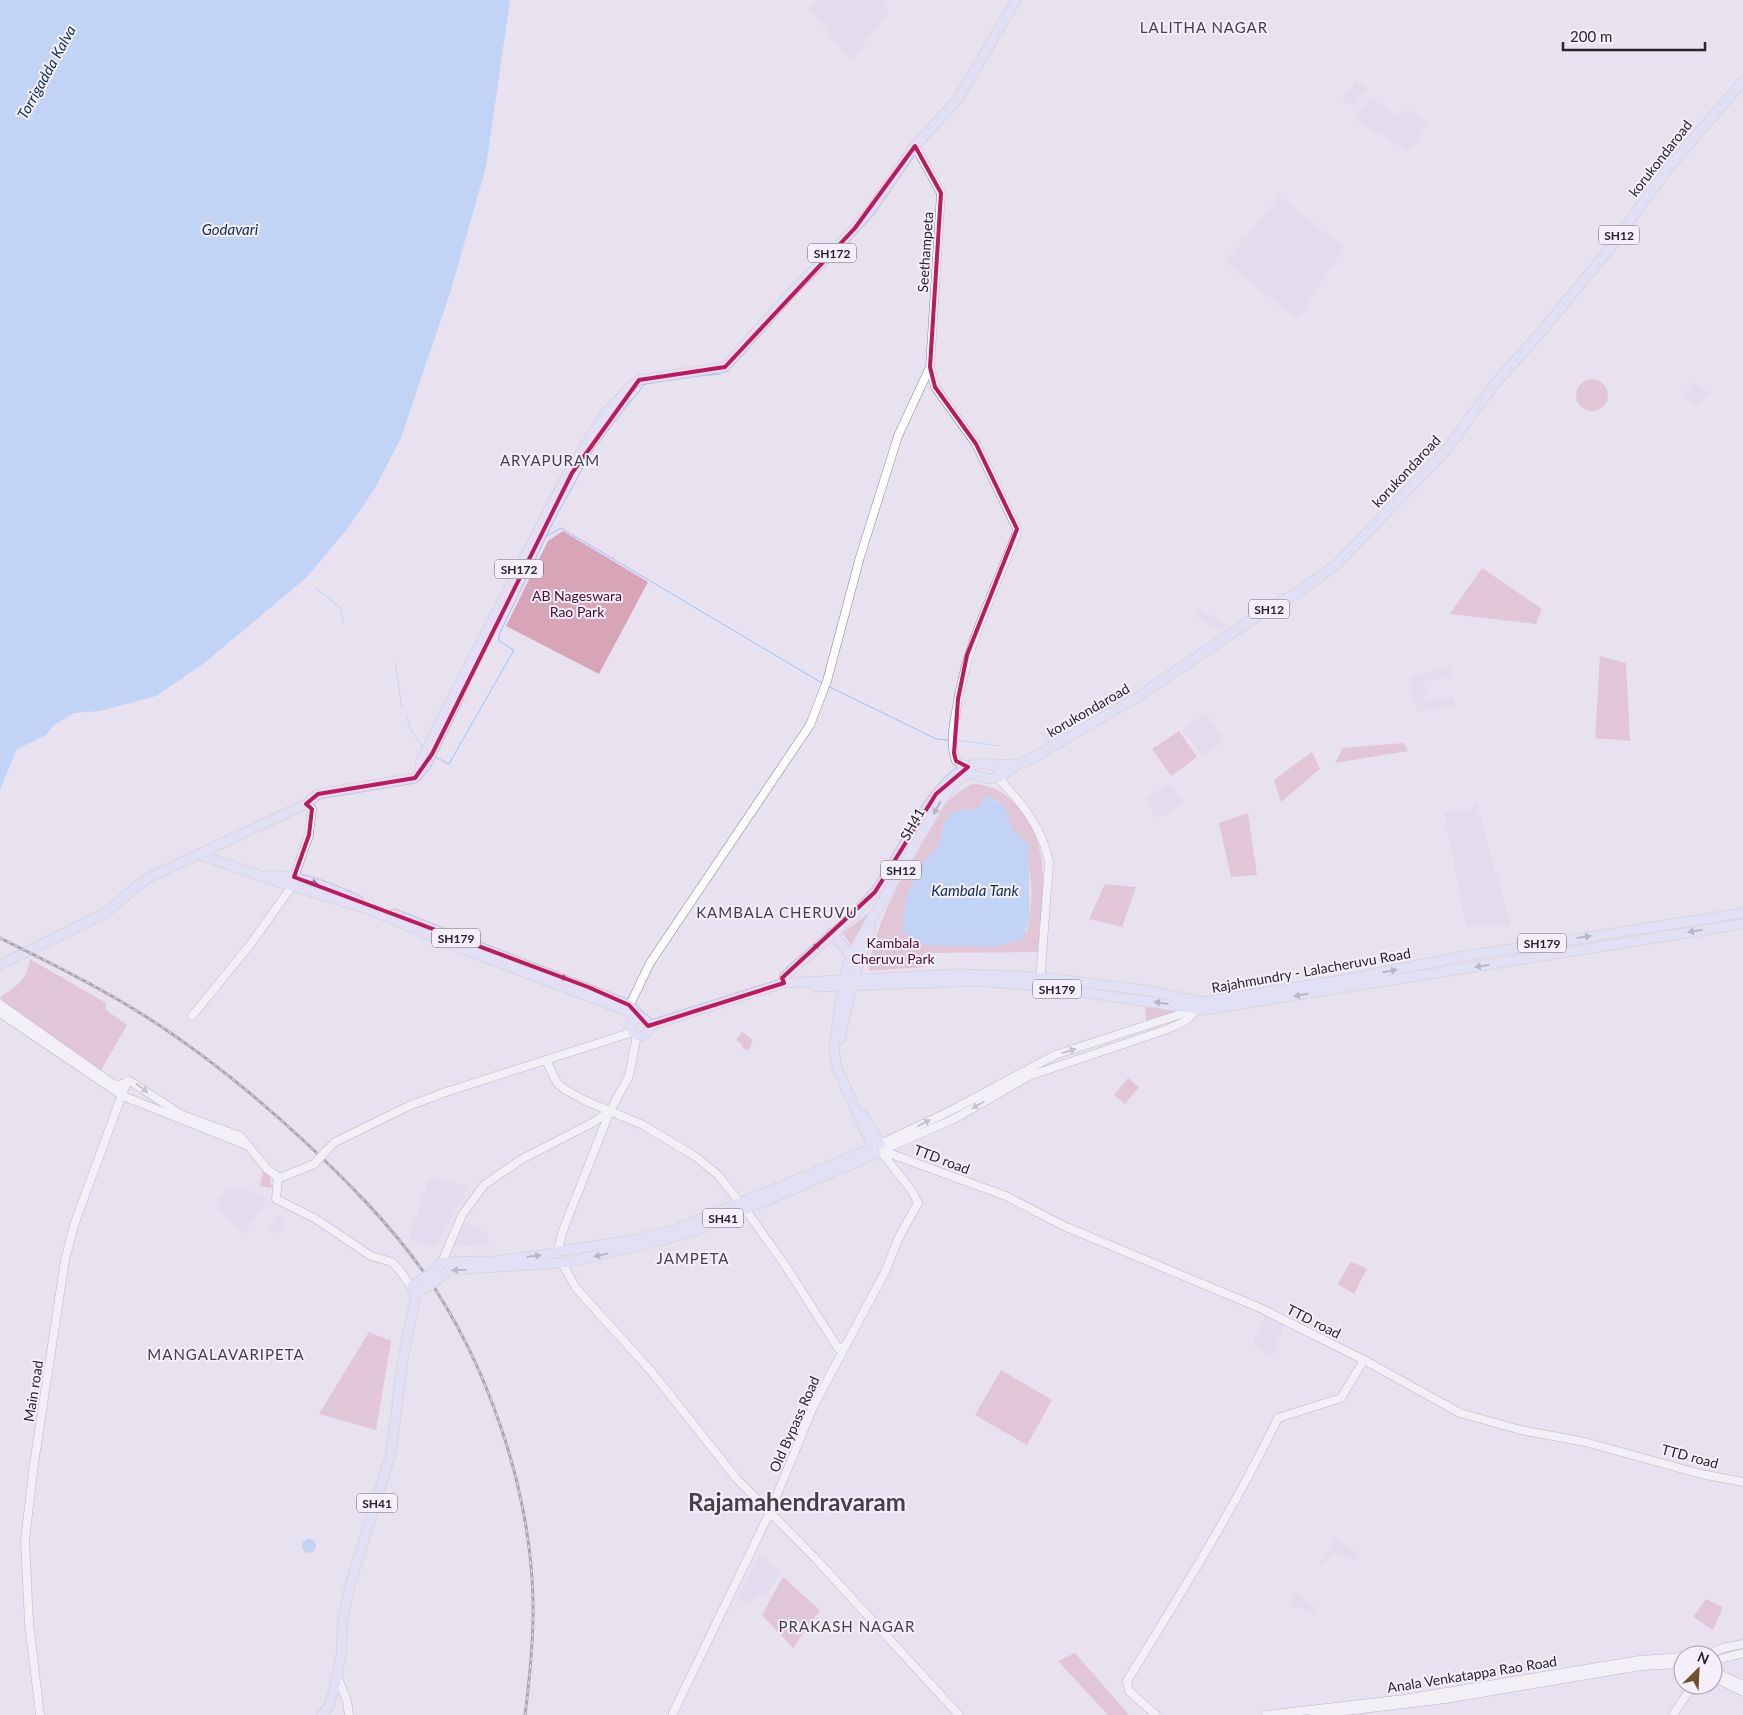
<svg xmlns="http://www.w3.org/2000/svg" width="1743" height="1715" font-family="Lato,sans-serif">
<style>
.built{fill:#ded5ea}
.green{fill:#d8a4b7;fill-rule:evenodd}
.water{fill:#93c3fa}
.lines{fill:none;stroke-linecap:round;stroke-linejoin:round}
.stream{stroke:#93c3fa;stroke-width:1}
.secondary-casing{stroke:#8a8592;stroke-width:9}
.primary-casing{stroke:#c7c6c8;stroke-width:11}
.secondary{stroke:#fff;stroke-width:8}
.primary{stroke:#d9defb;stroke-width:9}
.rail-casing{stroke:#615e65;stroke-width:3}
.rail{stroke:#f5effd;stroke-width:1;stroke-dasharray:4;stroke-linecap:butt}
.secondary-bridge-casing{stroke:#8a8592;stroke-width:9;stroke-linecap:butt}
.primary-bridge-casing{stroke:#c7c6c8;stroke-width:11;stroke-linecap:butt}
.secondary-bridge{stroke:#fff;stroke-width:8}
.primary-bridge{stroke:#d9defb;stroke-width:9}
.oneway{fill:#808292}
.oneway2{fill:#9e9d9f}
.marked{fill:none;stroke:#c2185b;stroke-width:4;stroke-linejoin:round}
.labels{text-anchor:middle;dominant-baseline:central;stroke-width:4;stroke-linejoin:round;paint-order:stroke}
.shield{fill:#f5effd;stroke:#656269;stroke-width:1}
.shield-label{font-size:12px;font-weight:bold;fill:#27252a}
.street-label{font-size:14px;fill:#27252a;stroke:#f5effd}
.park-label{font-size:14px;fill:#4c0c2c;stroke:#f5effd}
.neighbourhood-label{font-size:15px;letter-spacing:1px;fill:#44404b;stroke:#f5effd}
.water-label{font-size:15px;font-style:italic;fill:#0e2f52;stroke:#f5effd}
.town-label{font-size:24px;font-weight:bold;fill:#44404b;stroke:#f5effd}
</style>
<rect width="100%" height="100%" fill="#e8e2f0"/>
<g class="built">
<polygon points="819,0 883,0 889,12 851,61 809,9"/>
<polygon points="1356,80 1367,88 1354,106 1342,100"/>
<polygon points="1369,98 1398,115 1408,110 1429,123 1408,152 1354,119"/>
<polygon points="1279,196 1344,247 1297,320 1225,262"/>
<polygon points="1693,382 1709,392 1699,406 1683,396"/>
<polygon points="1200,610 1226,624 1225,628 1212,628 1197,616"/>
<polygon points="1450,668 1451,676 1422,682 1423,687 1427,687 1428,693 1424,694 1425,701 1453,697 1455,705 1417,712 1414,697 1411,697 1410,691 1413,690 1410,675"/>
<polygon points="1206,714 1225,740 1202,755 1182,730"/>
<polygon points="1045,728 1057,733 1056,736 1061,737 1053,744 1040,735"/>
<polygon points="1170,784 1183,803 1163,816 1155,817 1146,799"/>
<polygon points="1476,801 1511,926 1466,927 1444,812 1471,810"/>
<polygon points="429,1178 469,1186 435,1248 408,1240"/>
<polygon points="227,1188 245,1189 268,1199 243,1235 215,1206"/>
<polygon points="278,1215 286,1220 277,1234 269,1230"/>
<polygon points="461,1221 489,1234 489,1245 450,1247"/>
<polygon points="1265,1315 1285,1325 1273,1356 1252,1344"/>
<polygon points="1335,1539 1358,1553 1355,1560 1334,1552 1321,1566 1319,1564"/>
<polygon points="759,1554 780,1574 766,1595 759,1594 749,1605 736,1599"/>
<polygon points="1297,1593 1317,1610 1314,1615 1301,1608 1295,1609 1289,1606"/>
</g>
<g class="green">
<circle cx="1592" cy="395" r="16"/>
<polygon points="563,531 648,582 599,674 506,626 548,541"/>
<polygon points="1482,568 1542,609 1536,624 1450,614"/>
<polygon points="1600,656 1626,663 1630,741 1595,738"/>
<polygon points="1179,731 1197,757 1171,776 1152,749"/>
<polygon points="1404,743 1408,751 1335,763 1343,748"/>
<polygon points="1312,752 1320,769 1281,802 1274,780"/>
<path d="M973 784C991 785 1003 791 1016 805 1054 846 1043 902 1038 952L924 953V967L869 971C871 928 917 844 943 807 950 797 962 789 973 784ZM990 797C1007 805 1003 811 1009 824 1011 829 1015 832 1018 837 1033 864 1035 904 1026 933L995 946 979 945 925 861C937 852 943 841 943 826L962 812 978 808 985 798Z"/>
<polygon points="1248,813 1257,875 1231,877 1219,823"/>
<polygon points="1105,884 1136,887 1122,927 1089,919"/>
<polygon points="869,913 852,946 842,933"/>
<path d="M30 959 106 1003V1010L127 1025 101 1070 5 1003 0 997C17 987 27 979 30 959Z"/>
<polygon points="1145,1004 1173,1009 1174,1013 1146,1021"/>
<polygon points="742,1032 753,1040 749,1050 743,1049 742,1045 736,1040"/>
<polygon points="1128,1078 1139,1087 1125,1104 1114,1095"/>
<polygon points="263,1171 269,1176 272,1188 260,1186"/>
<polygon points="1351,1261 1367,1269 1354,1294 1338,1284"/>
<polygon points="369,1332 391,1341 376,1430 319,1414"/>
<polygon points="1001,1370 1052,1400 1027,1445 975,1415"/>
<polygon points="783,1577 820,1610 793,1648 762,1615"/>
<polygon points="1706,1599 1723,1607 1713,1630 1693,1617"/>
<polygon points="1075,1653 1129,1715 1108,1715 1058,1661"/>
</g>
<g class="water">
<polygon points="0,0 510,0 486,167 451,290 401,438 375,488 348,528 306,578 203,664 156,696 101,711 74,713 54,725 46,735 17,749 0,790"/>
<path d="M990 797 1006 808 1011 828 1028 844 1030 916 1023 939 995 946 924 945 907 937C895 920 913 877 924 862 929 855 935 852 939 844 944 835 941 823 949 816 955 810 970 810 978 808L985 798Z"/>
<circle cx="309" cy="1546" r="7"/>
</g>
<g class="lines">
<g class="stream">
<polyline points="688,377 720,374"/>
<polyline points="619,415 645,384"/>
<polyline points="547,536 561,528 822,683"/>
<polyline points="315,588 341,608 343,623"/>
<polyline points="395,663 402,707"/>
<polyline points="828,686 936,739 949,740"/>
<polyline points="406,715 410,728 423,748"/>
<polyline points="956,740 1000,746"/>
<polyline points="435,757 449,764 514,650 499,641 499,635 554,520 595,446"/>
</g>
<defs>
<g id="secondary">
<path d="M915 146 941 193 930 367 935 387 976 444 1017 529 1016 535C993 593 965 649 956 712 953 729 950 744 956 761L968 767"/>
<path d="M998 778C1022 803 1043 829 1049 863L1040 982"/>
<polyline points="0,1004 113,1084 119,1085 130,1081 182,1115 240,1136 267,1169 278,1177 282,1177 314,1164"/>
<polyline points="628,1009 650,963 810,725 827,681 860,557 898,436 930,367"/>
<polyline points="0,1013 123,1096 246,1145"/>
<polyline points="192,1016 250,945 290,889 309,835 312,809 306,804"/>
<polyline points="546,1060 557,1083 564,1089 586,1101 643,1125 696,1157 717,1174 745,1209 785,1265 838,1348 845,1347"/>
<polyline points="880,1144 950,1111 1055,1055 1178,1015 1188,1011 1191,1006"/>
<path d="M883 1150 954 1119 1029 1076 1168 1029C1178 1024 1195 1019 1197 1005"/>
<polyline points="326,1151 335,1142 411,1105 446,1092 633,1032"/>
<polyline points="883,1151 1006,1196 1064,1226 1260,1308 1364,1360 1460,1413 1521,1430 1585,1442 1701,1474 1743,1482"/>
<polyline points="278,1177 276,1199 316,1219 371,1256 392,1262 401,1272 411,1287"/>
<polyline points="560,1251 559,1245 562,1233 610,1111 629,1076 637,1035"/>
<polyline points="442,1262 462,1215 484,1185 522,1159 592,1123 610,1111"/>
<polyline points="562,1263 576,1288 651,1371 736,1478 815,1558 959,1715"/>
<polyline points="1707,1655 1723,1648 1743,1644"/>
<polyline points="1713,1661 1743,1653"/>
<polyline points="1713,1671 1743,1685"/>
<polyline points="337,1676 347,1701 349,1715"/>
<polyline points="1713,1677 1743,1692"/>
<polyline points="40,1715 29,1623 25,1540 34,1464 65,1260 74,1225 127,1081"/>
<polyline points="672,1715 770,1512 813,1407 886,1270 898,1239 918,1203 912,1191 882,1153"/>
<path d="M1156 1715 1129 1691 1127 1681C1180 1595 1234 1509 1278 1418L1341 1398 1364 1360"/>
<polyline points="1266,1715 1404,1699 1640,1660 1683,1657"/>
<polyline points="1313,1715 1445,1699 1641,1666 1683,1664"/>
<polyline points="1673,1715 1693,1685"/>
</g>
<g id="primary">
<polyline points="593,442 624,401"/>
<polyline points="994,765 1018,764 1027,761 1136,698 1272,606 1297,593 1337,564 1448,448 1493,386 1541,332 1607,252 1670,166 1743,81"/>
<path d="M968 767 969 772C991 784 1000 779 1018 764"/>
<polyline points="420,771 421,761 442,718 568,473 605,414 632,385 639,380 725,367 793,291 842,242 870,211 915,146 958,99 1016,0"/>
<polyline points="200,855 282,883 365,908 463,949 627,1011 636,1018"/>
<path d="M266 876C299 873 328 888 358 900"/>
<polyline points="394,914 629,1005 643,1019"/>
<polyline points="875,914 942,799 958,780 969,772"/>
<polyline points="832,933 851,956"/>
<polyline points="0,965 105,913 146,879 306,804 318,794 415,778 426,765 459,697"/>
<path d="M784 983V977C814 949 848 924 874 893 901 862 947 735 1001 769L998 778"/>
<polyline points="815,987 977,981 1040,986 1204,1010 1743,924"/>
<circle cx="640" cy="1027" r="9"/>
<polyline points="648,1026 784,983 961,974 1040,977 1144,990 1203,1002 1342,980 1465,956 1743,913"/>
<polyline points="840,1039 853,980 871,927"/>
<polyline points="863,1115 880,1144"/>
<polyline points="560,1251 628,1241 674,1230 873,1148 837,1068 834,1050 843,980 851,956 877,909"/>
<polyline points="564,1263 660,1241 697,1230 876,1154"/>
<polyline points="434,1271 442,1262 494,1261 557,1253"/>
<polyline points="438,1279 449,1270 560,1263"/>
<polyline points="322,1715 329,1706 334,1690 341,1656 343,1619 350,1585 391,1453 403,1358 416,1295 411,1287 414,1285"/>
</g>
</defs>
<use href="#secondary" class="secondary-casing"/>
<use href="#primary" class="primary-casing"/>
<use href="#secondary" class="secondary"/>
<use href="#primary" class="primary"/>
<defs>
<path id="rail" d="M0 938C41 958 82 978 122 1002 187 1040 248 1089 303 1140 346 1180 388 1222 423 1271 487 1362 530 1487 533 1599 534 1638 530 1676 525 1715"/>
</defs>
<use href="#rail" class="rail-casing"/>
<use href="#rail" class="rail"/>
<defs>
<polyline id="secondary-bridge" points="314,1164 326,1151"/>
<g id="primary-bridge">
<polyline points="414,1285 434,1271"/>
<polyline points="422,1291 438,1279"/>
</g>
</defs>
<use href="#secondary-bridge" class="secondary-bridge-casing"/>
<use href="#primary-bridge" class="primary-bridge-casing"/>
<use href="#secondary-bridge" class="secondary-bridge"/>
<use href="#primary-bridge" class="primary-bridge"/>
</g>
<defs><path id="oneway-solid" d="M-6-.8H1V-3.2L6.5 0L1 3.2V.8H-6Z" transform="scale(1.25)"/></defs>
<g class="oneway">
<use href="#oneway-solid" transform="translate(937 808) rotate(120)"/>
<use href="#oneway-solid" transform="translate(311 882) rotate(16)"/>
<use href="#oneway-solid" transform="translate(1695 931) rotate(171)"/>
<use href="#oneway-solid" transform="translate(1584 937) rotate(-8)"/>
<use href="#oneway-solid" transform="translate(815 948) rotate(-43)"/>
<use href="#oneway-solid" transform="translate(1482 966) rotate(171)"/>
<use href="#oneway-solid" transform="translate(1390 971) rotate(-10)"/>
<use href="#oneway-solid" transform="translate(561 977) rotate(20)"/>
<use href="#oneway-solid" transform="translate(1301 995) rotate(170)"/>
<use href="#oneway-solid" transform="translate(1161 1003) rotate(-172)"/>
<use href="#oneway-solid" transform="translate(601 1255) rotate(167)"/>
<use href="#oneway-solid" transform="translate(534 1256) rotate(-7)"/>
<use href="#oneway-solid" transform="translate(459 1270) rotate(179)"/>
</g>
<g class="oneway2">
<use href="#oneway-solid" transform="translate(1069 1051) rotate(-18)"/>
<use href="#oneway-solid" transform="translate(142 1088) rotate(37)"/>
<use href="#oneway-solid" transform="translate(978 1105) rotate(150)"/>
<use href="#oneway-solid" transform="translate(924 1123) rotate(-26)"/>
</g>
<path d="M0 0H1743V1715H0ZM915 146 941 193 930 367 935 387 976 444 1017 529 967 655 958 699 954 753 956 761 968 767 936 794 875 892 782 978 784 983 648 1026 629 1005 588 987 294 877 309 835 312 809 306 804 318 794 415 778 432 754 572 473 639 380 725 367 855 228Z" fill="#e8e2f0" fill-opacity=".55" fill-rule="evenodd"/>
<path class="marked" d="M915 146 941 193 930 367 935 387 976 444 1017 529 967 655 958 699 954 753 956 761 968 767 936 794 875 892 782 978 784 983 648 1026 629 1005 588 987 294 877 309 835 312 809 306 804 318 794 415 778 432 754 572 473 639 380 725 367 855 228Z"/>
<g class="labels">
<g class="shield">
<rect x="1599" y="225.5" width="40" height="19" rx="4"/>
<rect x="808" y="243.5" width="48" height="19" rx="4"/>
<rect x="495" y="559.5" width="48" height="19" rx="4"/>
<rect x="1249" y="599.5" width="40" height="19" rx="4"/>
<rect x="881" y="860.5" width="40" height="19" rx="4"/>
<rect x="432" y="928.5" width="48" height="19" rx="4"/>
<rect x="1518" y="933.5" width="48" height="19" rx="4"/>
<rect x="1033" y="979.5" width="48" height="19" rx="4"/>
<rect x="703" y="1208.5" width="40" height="19" rx="4"/>
<rect x="357" y="1493.5" width="40" height="19" rx="4"/>
</g>
<g class="shield-label">
<text x="1619" y="235">SH12</text>
<text x="832" y="253">SH172</text>
<text x="519" y="569">SH172</text>
<text x="1269" y="609">SH12</text>
<text x="901" y="870">SH12</text>
<text x="456" y="938">SH179</text>
<text x="1542" y="943">SH179</text>
<text x="1057" y="989">SH179</text>
<text x="723" y="1218">SH41</text>
<text x="377" y="1503">SH41</text>
</g>
<g class="street-label">
<text transform="translate(1660 158) rotate(-52)">korukondaroad</text>
<text transform="translate(925 252) rotate(-86)">Seethampeta</text>
<text transform="translate(1406 471) rotate(-47)">korukondaroad</text>
<text transform="translate(1088 710) rotate(-30)">korukondaroad</text>
<text transform="translate(912 824) rotate(-60)">SH41</text>
<text transform="translate(1311 970) rotate(-10)">Rajahmundry - Lalacheruvu Road</text>
<text transform="translate(942 1159) rotate(21)">TTD road</text>
<text transform="translate(1314 1321) rotate(27)">TTD road</text>
<text transform="translate(33 1391) rotate(-81)">Main road</text>
<text transform="translate(794 1424) rotate(-66)">Old Bypass Road</text>
<text transform="translate(1690 1456) rotate(15)">TTD road</text>
<text transform="translate(1472 1674) rotate(-9)">Anala Venkatappa Rao Road</text>
</g>
<g class="park-label">
<text x="577" y="595">AB Nageswara<tspan x="577" dy="16">Rao Park</tspan></text>
<text x="893" y="942">Kambala<tspan x="893" dy="16">Cheruvu Park</tspan></text>
</g>
<g class="neighbourhood-label">
<text x="1204" y="27">LALITHA NAGAR</text>
<text x="550" y="460">ARYAPURAM</text>
<text x="777" y="912">KAMBALA CHERUVU</text>
<text x="693" y="1258">JAMPETA</text>
<text x="226" y="1354">MANGALAVARIPETA</text>
<text x="847" y="1626">PRAKASH NAGAR</text>
</g>
<g class="water-label">
<text transform="translate(46 72) rotate(-61)">Torrigadda Kalva</text>
<text x="230" y="229">Godavari</text>
<text x="975" y="890">Kambala Tank</text>
</g>
<g class="town-label">
<text x="797" y="1501">Rajamahendravaram</text>
</g>
</g>
<g transform="translate(1698 1670) rotate(24)"><circle r="24" fill="#f5effd" stroke="#a39ea9"/>
<path d="M0-4L9 19L0 12L-9 19Z" fill="#725128"/>
<text y="-8" font-size="14" font-weight="bold" text-anchor="middle" fill="#27252a">N</text>
</g>
<path d="M1563 42v8h142v-8" fill="none" stroke="#27252a" stroke-width="2.5"/>
<text x="1570" y="42" font-size="15" fill="#27252a" stroke="#f5effd" stroke-width="4" paint-order="stroke">200 m</text>
</svg>
